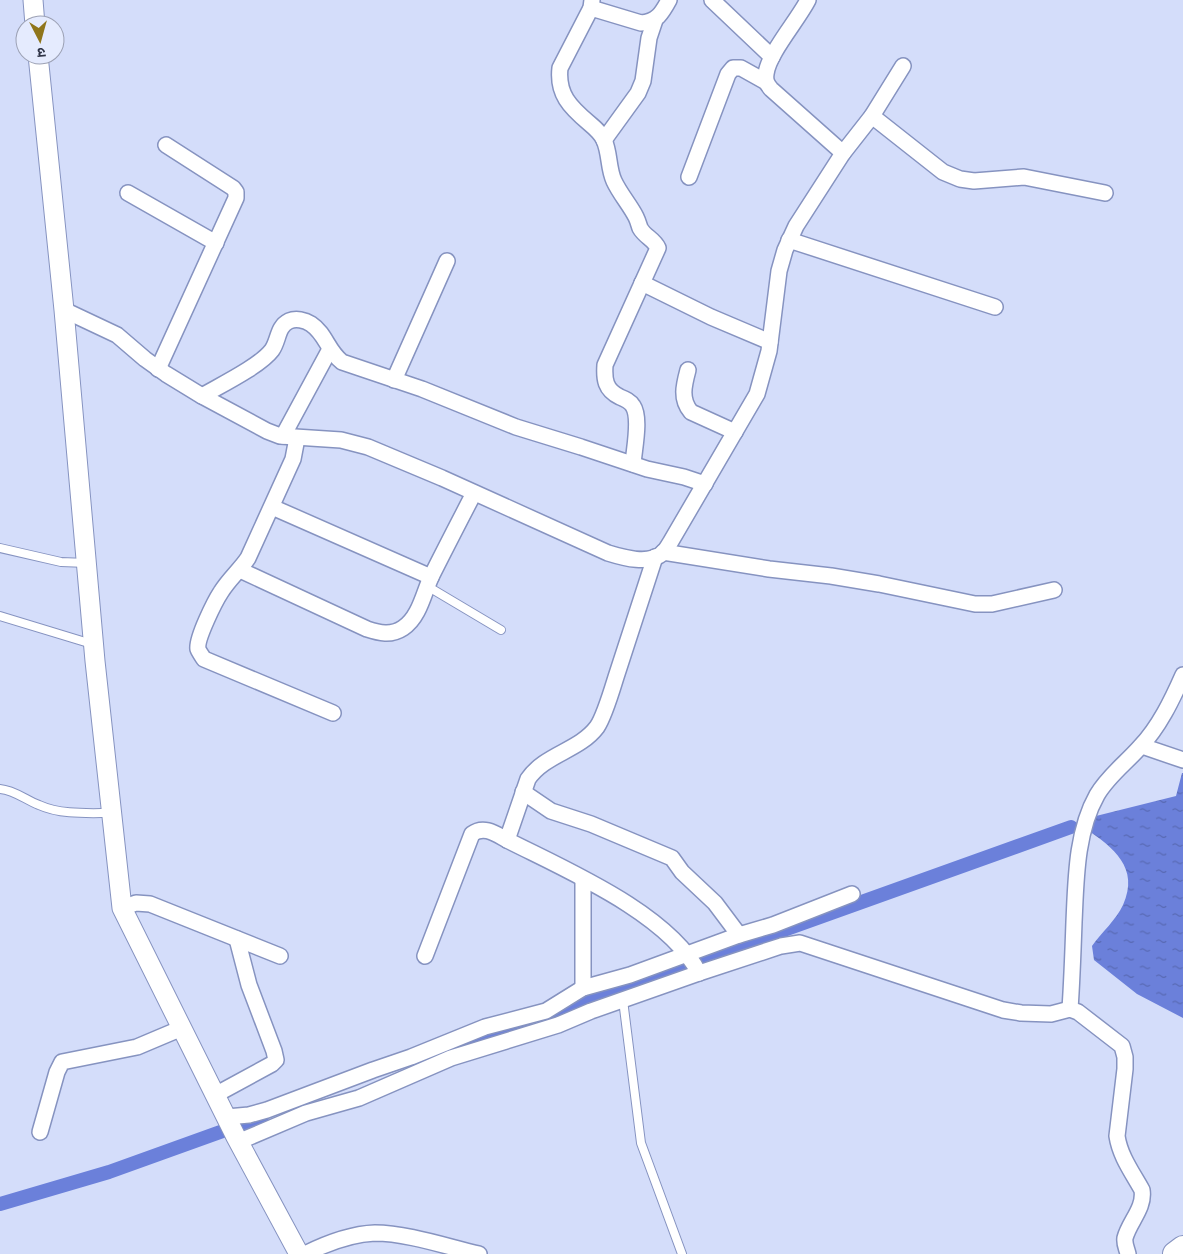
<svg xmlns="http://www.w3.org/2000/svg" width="1183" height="1254" font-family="'Space Grotesk','Noto Sans Devanagari',sans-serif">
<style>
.water{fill:url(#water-ripples)}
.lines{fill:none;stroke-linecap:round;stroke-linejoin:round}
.canal{stroke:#6b80da;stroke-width:14}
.service-casing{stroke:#8693c0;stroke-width:10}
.minor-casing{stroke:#8693c0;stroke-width:18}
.tertiary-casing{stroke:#8693c0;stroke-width:21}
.primary-casing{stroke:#8693c0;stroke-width:26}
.service{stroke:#fff;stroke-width:8}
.minor{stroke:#fff;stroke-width:15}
.tertiary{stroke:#fff;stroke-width:19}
.primary{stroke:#fff;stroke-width:24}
</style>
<defs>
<pattern id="water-ripples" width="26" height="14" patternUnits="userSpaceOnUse" patternTransform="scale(1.25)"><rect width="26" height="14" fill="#6b80da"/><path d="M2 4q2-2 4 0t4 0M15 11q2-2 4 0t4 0" fill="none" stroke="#5869b3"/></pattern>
</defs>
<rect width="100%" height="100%" fill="#d4ddfa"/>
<path class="water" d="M1182 773H1183V1018L1137 994 1094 960 1092 946C1102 932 1116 920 1123 905 1140 868 1113 847 1086 829L1092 817 1176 796Z"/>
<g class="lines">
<g class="canal">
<polyline points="549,1014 1071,827"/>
<polyline points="431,1056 524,1023"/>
<polyline points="0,1204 109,1172 262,1117"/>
</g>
<defs>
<g id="service">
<polyline points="0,548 61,562 87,563"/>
<polyline points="427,586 501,630"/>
<polyline points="0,616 92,644"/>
<path d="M0 789C14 790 26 800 39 805 61 815 88 813 112 813"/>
<polyline points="623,1000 641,1143 682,1254"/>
</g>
<g id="minor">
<path d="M592 0 591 8 560 68C557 94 570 107 589 123 595 128 601 133 604 140 610 153 608 168 614 181 620 194 630 205 636 217 638 221 639 225 640 228 645 237 654 239 658 248L605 365C604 379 605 390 620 397 625 399 630 401 633 406 641 418 634 449 633 464"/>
<polyline points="712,0 772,57"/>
<path d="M808 0C798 20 768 54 766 74 765 81 767 84 771 89L843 153"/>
<path d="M591 8 641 23C657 22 662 13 669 0"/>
<polyline points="872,116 943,172 960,179 974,181 1024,177 1105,193"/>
<polyline points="604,140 638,93 643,81 649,38 655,20"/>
<polyline points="689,177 728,74 733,68 741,68 766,82"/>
<polyline points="128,193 216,243"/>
<polyline points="789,240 995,307"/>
<polyline points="642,283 711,317 770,342"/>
<path d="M64 310 117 335 145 359 166 374 202 396 267 431 280 436 341 440 368 447 442 478 608 553C624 558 649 565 663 553 666 550 668 546 670 543L757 394 769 351 779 271 785 250 796 226 843 153 872 116 903 66"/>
<polyline points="158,369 236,198 236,192 233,188 166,145"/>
<path d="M688 370C684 385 680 399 691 412L735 432"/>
<polyline points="394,380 447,261"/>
<path d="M202 396C221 385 260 366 272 350 279 340 277 327 289 321 296 318 305 320 311 324 326 334 327 350 342 362L422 389 516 427 581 447 647 469 684 477 705 484"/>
<polyline points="283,436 330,349"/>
<path d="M297 438 293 459 248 558C240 570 229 579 221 592 215 601 196 639 198 649 199 652 202 656 204 659L333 713"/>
<polyline points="272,507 431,577"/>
<polyline points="663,552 769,569 831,576 879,584 975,604 992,604 1054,590"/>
<path d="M655 557C642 597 629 637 616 677 612 690 604 717 597 727 579 751 545 754 528 779L507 840C566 870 668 913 699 973"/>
<path d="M240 570 367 629C379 633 391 636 403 628 420 617 424 591 432 575 446 547 460 520 474 493"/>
<polyline points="1142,746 1183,760"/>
<polyline points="523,792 551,811 591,824 672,858 682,872 715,903 739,935"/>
<polyline points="122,908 136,903 150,904 280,956"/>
<path d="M425 956 472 834C484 825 496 834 507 840"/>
<polyline points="583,988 583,879"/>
<path d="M1070 1009C1072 980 1073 951 1074 922 1076 880 1076 832 1097 795 1108 776 1126 763 1140 747 1159 727 1172 700 1183 675"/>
<polyline points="215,1095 272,1064 276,1060 274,1051 249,985 237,939"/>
<polyline points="227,1117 249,1115 267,1110 373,1070 411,1057 485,1027 546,1011 583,988 630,975 739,935 773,925 852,894"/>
<polyline points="40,1132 57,1072 62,1062 137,1047 182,1028"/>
<path d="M238 1142 306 1113 359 1098 451 1058 558 1025 591 1011 699 973 781 946 800 943 1003 1010 1021 1013 1051 1014 1070 1009 1078 1012 1122 1046 1125 1057V1069L1117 1136C1120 1156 1132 1172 1142 1190 1145 1208 1129 1222 1125 1238 1124 1244 1127 1249 1128 1254"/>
<path d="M305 1254C327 1243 350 1234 375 1233 407 1233 448 1247 479 1254"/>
</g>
<g id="tertiary">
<polyline points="33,0 35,25"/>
<polyline points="38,55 64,310 95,661 122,908 236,1137 299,1254"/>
</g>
<polyline id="primary" points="1175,1254 1183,1248"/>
</defs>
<use href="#service" class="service-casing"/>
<use href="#minor" class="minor-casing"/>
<use href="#tertiary" class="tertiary-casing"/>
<use href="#primary" class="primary-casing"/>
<use href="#service" class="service"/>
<use href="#minor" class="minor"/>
<use href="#tertiary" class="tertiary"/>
<use href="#primary" class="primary"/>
</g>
<g transform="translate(40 40) rotate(174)"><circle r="24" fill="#e5ebfe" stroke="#9ca1b4"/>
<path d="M0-4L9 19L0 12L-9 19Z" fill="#8f751b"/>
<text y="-8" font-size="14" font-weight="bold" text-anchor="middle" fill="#2e3346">उ</text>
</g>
</svg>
